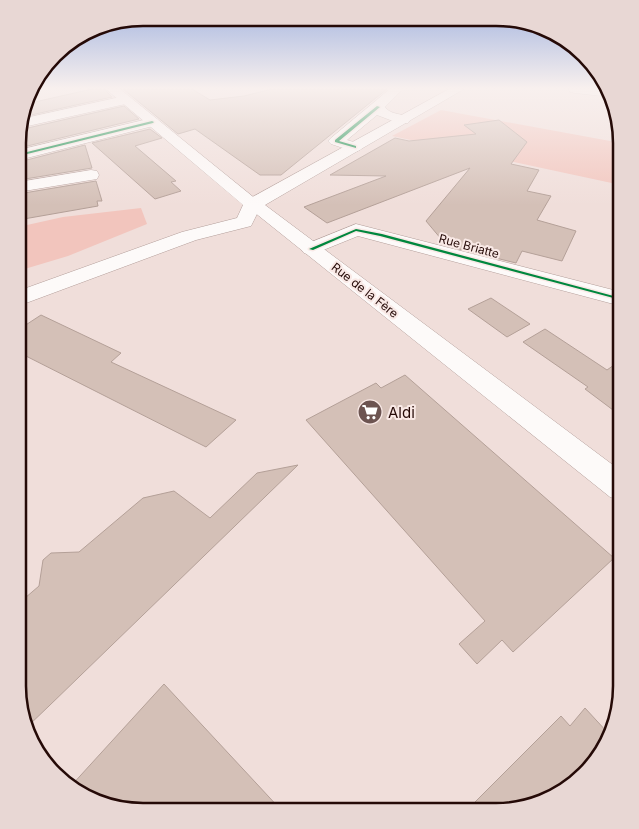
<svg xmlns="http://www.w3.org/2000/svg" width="639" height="829" font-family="Inter,sans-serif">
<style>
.green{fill:#f2c5bd}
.building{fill:#d4c0b7;stroke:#b4a098}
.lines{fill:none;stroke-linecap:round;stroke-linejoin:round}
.street-casing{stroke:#b39e9a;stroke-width:1}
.secondary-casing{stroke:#b39e9a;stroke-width:1}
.primary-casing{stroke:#b39e9a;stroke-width:1}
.street{fill:#fdfaf9;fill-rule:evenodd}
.secondary{fill:#fdfaf9;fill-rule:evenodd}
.primary{fill:#fdfaf9;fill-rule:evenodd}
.cycleway-casing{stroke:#f9e9e6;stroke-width:3}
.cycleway{fill:#00873e;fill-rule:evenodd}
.labels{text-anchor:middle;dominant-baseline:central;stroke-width:4;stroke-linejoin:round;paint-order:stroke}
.far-street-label{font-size:12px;fill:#250a07;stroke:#f9e9e6}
.poi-label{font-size:15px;fill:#250a07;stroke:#f9e9e6;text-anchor:start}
.rim{fill:none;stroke:#250a07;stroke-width:2.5}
</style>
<rect width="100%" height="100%" fill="#f0deda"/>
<g class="green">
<polygon points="441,110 621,143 621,185 392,136"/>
<polygon points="141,208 147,224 68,256 18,271 18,227 63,217"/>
</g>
<g class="building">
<polygon points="92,89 104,89 112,97 22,117 26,104"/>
<polygon points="123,89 192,89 210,100 244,96 272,89 387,89 281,175 260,175 195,129 178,134"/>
<polygon points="124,106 139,119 19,148 19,130"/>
<polygon points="499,120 527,142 511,164 539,170 527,191 551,196 537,220 576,231 562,261 522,251 516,263 447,246 426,221 470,168 327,223 304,207 386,176 330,175 395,138 409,141 476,134 464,125"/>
<polygon points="150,129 162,138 135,146 176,181 171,182 181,191 155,199 92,143"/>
<polygon points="85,145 92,168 19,180 19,162"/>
<polygon points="96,181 102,201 97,201 98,206 18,220 18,194"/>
<polygon points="491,298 530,324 507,337 468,309"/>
<polygon points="41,315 121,353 111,362 236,420 206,447 18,352 18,330"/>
<polygon points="545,329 607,370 621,360 621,416 585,389 588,387 523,342"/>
<polygon points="405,375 614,558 513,652 502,640 477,664 459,644 485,621 306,420 376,383 381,388"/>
<polygon points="298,465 49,706 27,727 18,686 18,604 39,586 43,560 51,553 79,552 143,498 174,491 210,518 257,473"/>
<polygon points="164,684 282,811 127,810 73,790 70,787"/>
<polygon points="585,708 608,733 600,756 551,798 496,812 466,811 561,716 570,726"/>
</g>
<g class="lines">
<defs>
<g id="street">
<path d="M390 89H403L385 107C391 116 404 112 410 120L408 123H398L377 115 347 140 360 144 363 147 360 150 355 152 331 144 328 141 331 138Z"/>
<polygon points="569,89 609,89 611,97 575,93 570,92"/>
<polygon points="125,96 132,100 130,103 19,128 21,119"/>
<polygon points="152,118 157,119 159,122 157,125 19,160 19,150"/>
<polygon points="91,170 97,171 99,175 97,179 18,192 19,182"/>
<polygon points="356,224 621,292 621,306 358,236 311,255 304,253 301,249 304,245"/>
</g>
<polygon id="secondary" points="106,89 120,89 262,204 251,226 196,240 18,306 18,291 182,232 237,218 243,205"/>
<polygon id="primary" points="449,89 464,89 265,205 621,471 621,501 610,497 244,204 247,200"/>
</defs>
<use href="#street" class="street-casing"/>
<use href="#secondary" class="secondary-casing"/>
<use href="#primary" class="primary-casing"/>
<use href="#street" class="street"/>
<use href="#secondary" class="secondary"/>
<use href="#primary" class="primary"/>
<defs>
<g id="cycleway">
<polygon points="377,106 380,107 339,141 356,146 356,148 335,142 335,140"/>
<polygon points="152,121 154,122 153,123 19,156 19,154"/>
<polygon points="356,229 382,234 621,298 621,300 380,236 356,231 313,250 309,249"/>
</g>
</defs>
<use href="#cycleway" class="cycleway-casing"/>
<use href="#cycleway" class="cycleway"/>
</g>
<linearGradient id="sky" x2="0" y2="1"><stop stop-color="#a3b4df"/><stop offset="0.43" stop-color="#f8f0ee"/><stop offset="1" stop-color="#f8f0ee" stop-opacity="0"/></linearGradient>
<rect width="639" height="205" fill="url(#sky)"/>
<defs>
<symbol id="supermarket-disc" viewBox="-11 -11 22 22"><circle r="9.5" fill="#6c5451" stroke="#f9e9e6"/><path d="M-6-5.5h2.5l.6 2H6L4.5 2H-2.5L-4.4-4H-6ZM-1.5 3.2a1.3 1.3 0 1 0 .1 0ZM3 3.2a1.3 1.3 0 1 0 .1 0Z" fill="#fff"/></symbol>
</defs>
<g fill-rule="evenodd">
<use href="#supermarket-disc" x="356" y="398" width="28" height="28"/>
</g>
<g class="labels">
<g class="far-street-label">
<text transform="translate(469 246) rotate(15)">Rue Briatte</text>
<text transform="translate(365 290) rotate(38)">Rue de la Fère</text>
</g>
<g class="poi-label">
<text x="388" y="412">Aldi</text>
</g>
</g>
<path d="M0 0H639V829H0ZM143 26H496A117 117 0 0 1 613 143V686A117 117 0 0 1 496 803H143A117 117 0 0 1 26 686V143A117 117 0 0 1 143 26Z" fill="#e8d7d4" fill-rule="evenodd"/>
<path class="rim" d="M143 26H496A117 117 0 0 1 613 143V686A117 117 0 0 1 496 803H143A117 117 0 0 1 26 686V143A117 117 0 0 1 143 26Z"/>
</svg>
